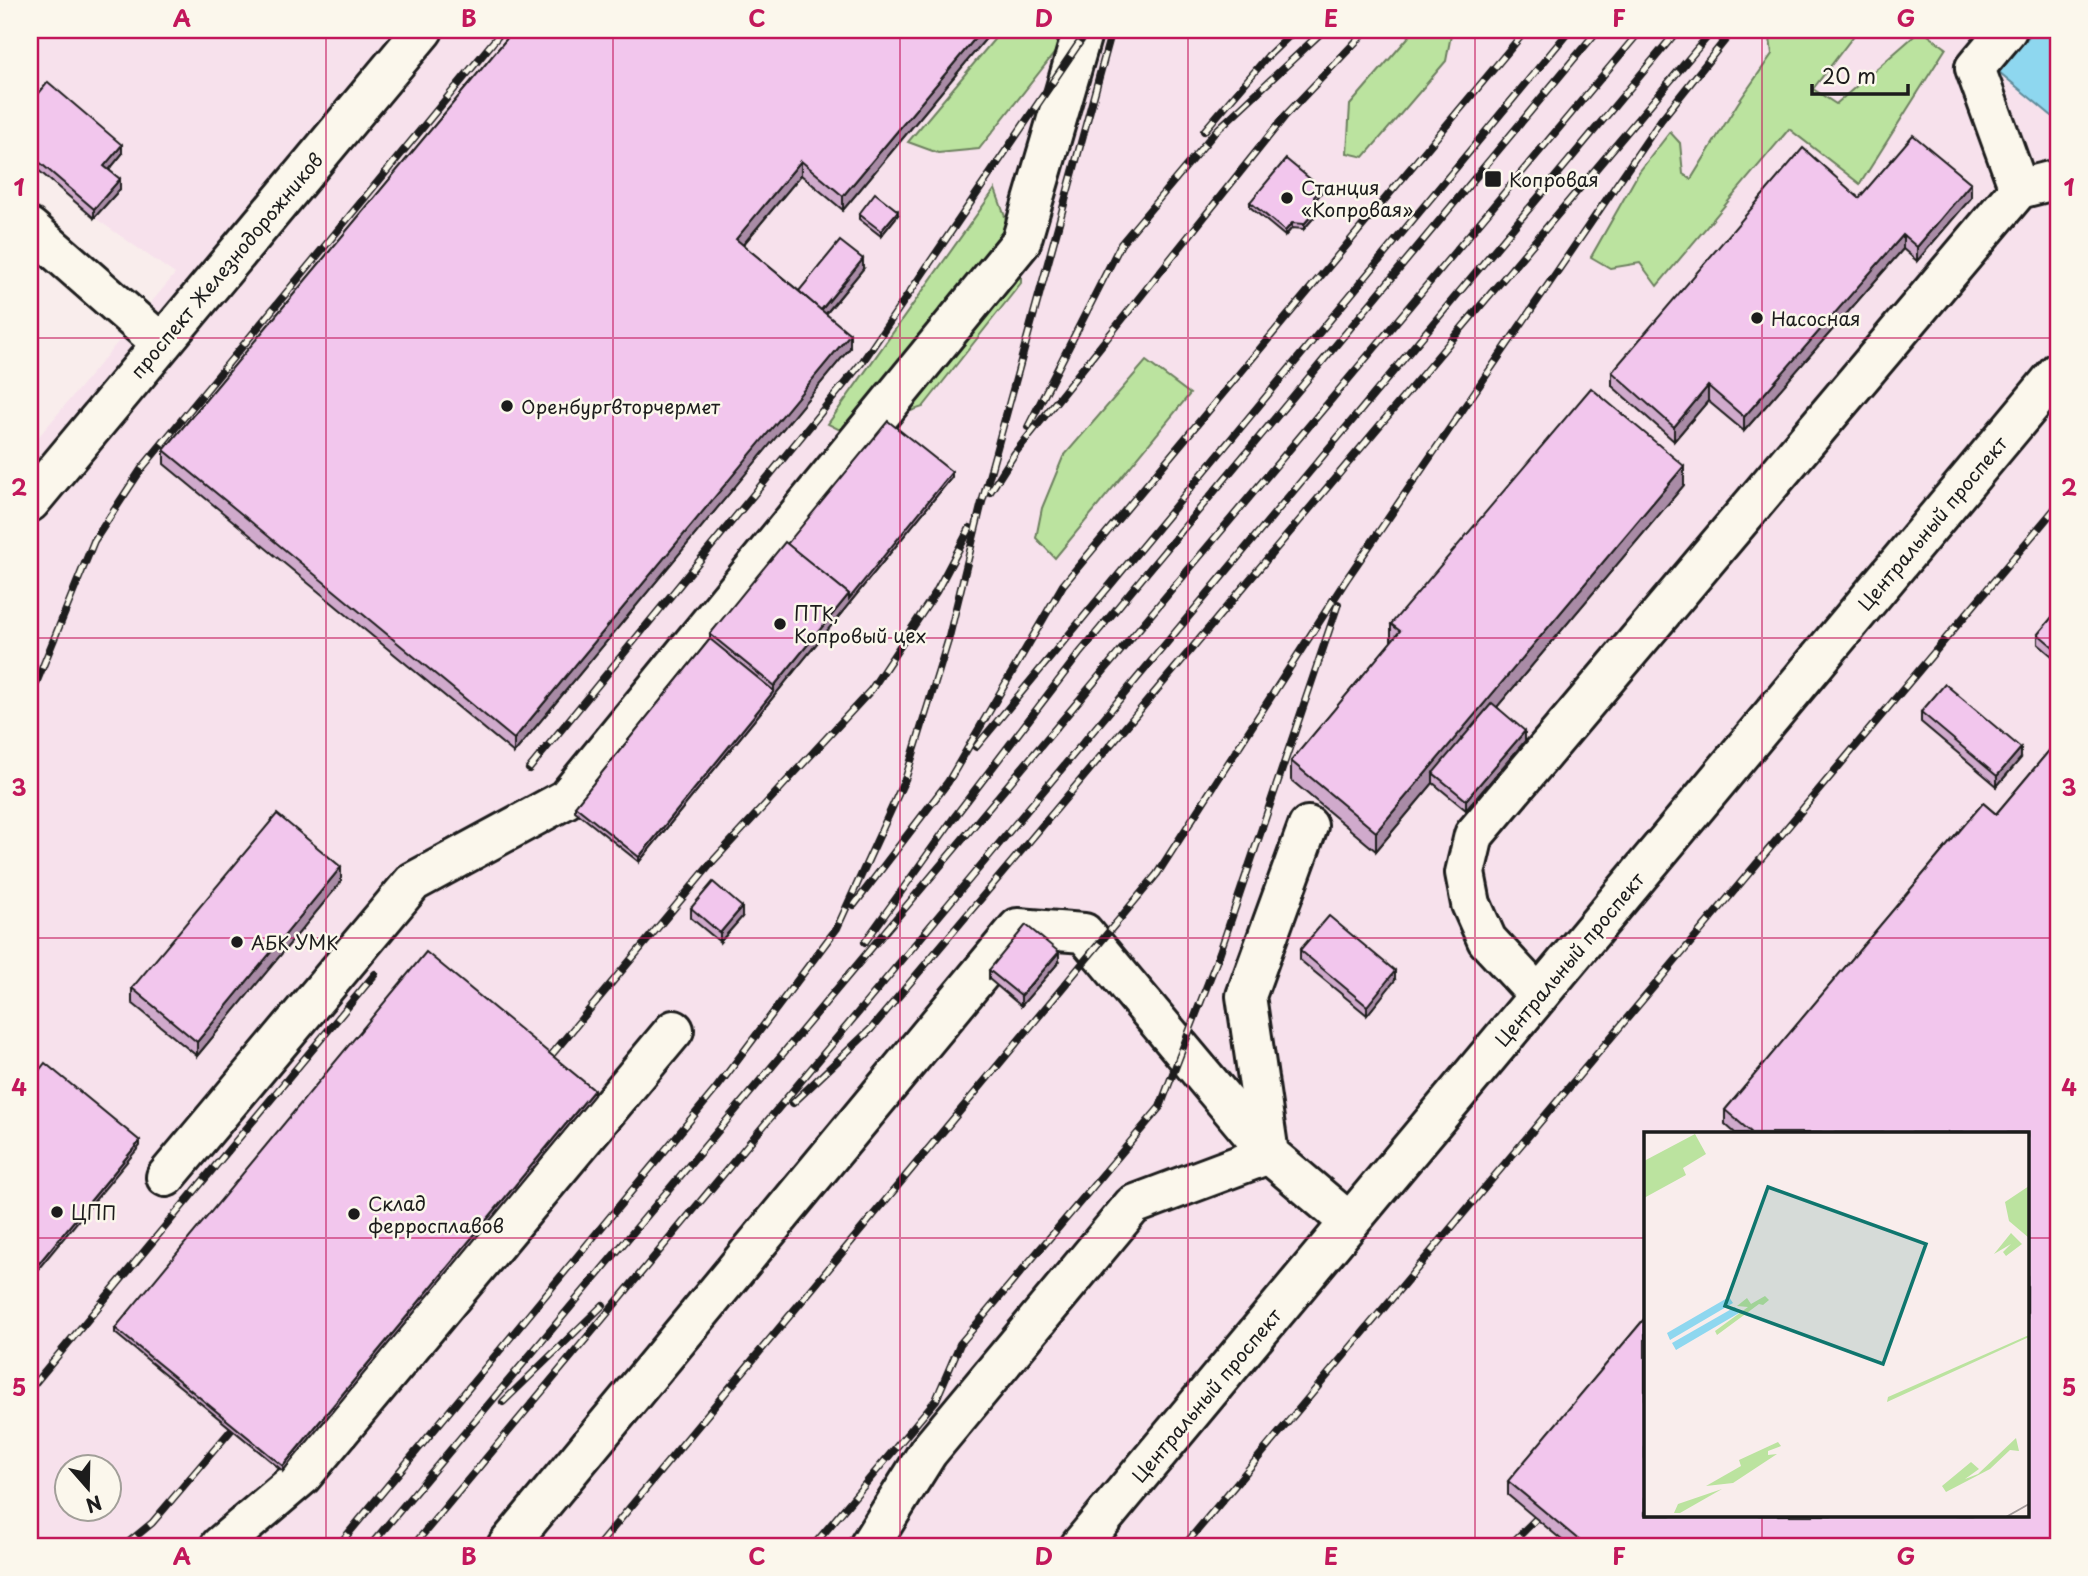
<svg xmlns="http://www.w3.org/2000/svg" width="2088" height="1576" font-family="'Playpen Sans',sans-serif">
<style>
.built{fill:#f7e1ec;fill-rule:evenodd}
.green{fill:#bbe39f;stroke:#6c805e;stroke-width:2}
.water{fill:#8ed7ef;stroke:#608c9b;stroke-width:2}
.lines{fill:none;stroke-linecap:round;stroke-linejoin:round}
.minor-casing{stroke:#1c1c1c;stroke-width:44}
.minor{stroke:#fbf7ec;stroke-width:38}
.rail-casing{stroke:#1c1c1c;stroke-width:8}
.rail{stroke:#fbf7ec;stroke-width:5;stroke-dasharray:16;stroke-linecap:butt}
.wall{fill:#d0aacc;stroke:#1c1c1c;stroke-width:2}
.shaded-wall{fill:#a98ba6;stroke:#1c1c1c;stroke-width:2}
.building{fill:#f2c6ed;stroke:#1c1c1c;stroke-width:2}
.grid{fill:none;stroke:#c2185b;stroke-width:2;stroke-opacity:0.55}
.poi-dot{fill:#1c1c1c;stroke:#fbf7ec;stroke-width:2.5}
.labels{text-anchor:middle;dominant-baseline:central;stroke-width:5;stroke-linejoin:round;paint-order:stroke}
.poi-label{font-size:19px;fill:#1c1c1c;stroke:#fbf7ec;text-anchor:start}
.street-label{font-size:19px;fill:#1c1c1c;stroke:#fbf7ec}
.inset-road{fill:none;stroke:#a19999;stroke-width:2}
.view{fill:#0f766e;fill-opacity:0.15;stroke:#0f766e;stroke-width:3.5}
.inset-edge{fill:none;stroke:#1c1c1c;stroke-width:3.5}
.neatline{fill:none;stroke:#c2185b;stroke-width:2.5}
.grid-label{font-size:23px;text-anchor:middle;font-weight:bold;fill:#c2185b}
</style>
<rect width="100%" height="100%" fill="#f9edec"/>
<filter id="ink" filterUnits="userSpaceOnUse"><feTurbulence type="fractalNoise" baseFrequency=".0143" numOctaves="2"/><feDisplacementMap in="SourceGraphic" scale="14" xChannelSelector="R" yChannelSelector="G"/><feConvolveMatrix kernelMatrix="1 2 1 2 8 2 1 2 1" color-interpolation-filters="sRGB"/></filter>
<g filter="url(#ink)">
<path class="built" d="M30 30H2058V1546H30V447L175 274 95 218 30 163ZM1645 1133H2027V1515H1645ZM66 1468H108V1510H66Z"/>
<g class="green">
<polygon points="1002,30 1066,30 1067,37 979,149 938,153 908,142"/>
<polygon points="1424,30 1442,30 1451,35 1446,61 1364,157 1347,153 1350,105 1412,33"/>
<polygon points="1769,30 1858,30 1813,89 1836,104 1921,30 1946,48 1860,184 1789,129 1657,286 1640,263 1610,268 1591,257 1639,172 1670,132 1680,143 1683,174 1691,179 1738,103 1772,54"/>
<polygon points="995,189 1021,261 1021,283 923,407 846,433 828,424"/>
<polygon points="1146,361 1190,394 1055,558 1036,538 1042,508 1063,457"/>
</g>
<polygon class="water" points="2034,30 2058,30 2058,121 1999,72"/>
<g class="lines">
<defs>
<g id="minor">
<polyline points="2007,30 1975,68 2019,189"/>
<polyline points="30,228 161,343"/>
<polyline points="30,502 423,30"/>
<polyline points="1308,826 1246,996 1269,1154 1349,1222"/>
<polyline points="1538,995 1487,940 1471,904 1465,873 1474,835 2019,189 2058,179"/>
<polyline points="166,1177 413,882 566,799 1021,242 1083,30"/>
<polyline points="220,1546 302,1476 674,1030"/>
<polyline points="507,1546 1018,928 1084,933 1269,1154 1133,1205 928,1452 869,1546"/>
<polyline points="1080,1546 2058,372"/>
</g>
</defs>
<use href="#minor" class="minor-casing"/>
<use href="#minor" class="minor"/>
<defs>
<g id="rail">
<polyline points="1204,131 1268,56 1295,30"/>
<polyline points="1028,427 1121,244 1215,132 1324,30"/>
<polyline points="990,492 1015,453 1285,116 1367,30"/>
<polyline points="30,698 94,541 142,468 503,30"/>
<polyline points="976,747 1570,30"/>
<polyline points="529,769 863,361 1088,30"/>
<polyline points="854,905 948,782 1063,585 1526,30"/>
<polyline points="865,942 953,819 1079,654 1598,30"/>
<polyline points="549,1058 714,860 871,690 936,592 970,528"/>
<polyline points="793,1103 871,1029 1713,30"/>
<polyline points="30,1389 375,974"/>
<polyline points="503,1402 603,1305"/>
<polyline points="124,1546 152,1523 232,1429"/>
<polyline points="338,1546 715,1090 837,928 906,777 948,641 981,506 1112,30"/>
<polyline points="370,1546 1641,30"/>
<polyline points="413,1546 1678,30"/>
<polyline points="598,1546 1157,874 1346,580 1661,120 1733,30"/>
<polyline points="813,1546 936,1400 960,1344 1160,1107 1220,952 1338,604"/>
<polyline points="1184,1546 2058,505"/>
<polyline points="1509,1546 1536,1519"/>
</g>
</defs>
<use href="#rail" class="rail-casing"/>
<use href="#rail" class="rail"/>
</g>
<g class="wall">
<polygon points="514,30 993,30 843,210 801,175 743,245 799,291 863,269 826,314 850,348 514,753 164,464 164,450"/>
<polygon points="30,104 122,154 109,170 120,189 94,218 30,163"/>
<polygon points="1321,193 1315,201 1317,214 1304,229 1292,228 1285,236 1250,207 1250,202"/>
<polygon points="1859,198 1971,198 1917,261 1903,249 1744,431 1708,401 1674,441 1612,386 1612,372"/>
<polygon points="859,214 898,215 881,236 859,219"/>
<polygon points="952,477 639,862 575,811 575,806 710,639 710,634 787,544"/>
<polygon points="1684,485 1497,707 1525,741 1466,810 1433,783 1376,851 1291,780 1291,761 1391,642 1391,624"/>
<polygon points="2058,610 2058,661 2038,644 2038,634"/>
<polygon points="1921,712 2021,758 1997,786 1921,722"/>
<polygon points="2058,740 2058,1546 1569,1546 1508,1495 1508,1481 1645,1318 1645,1515 2027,1515 2027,1133 1735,1133 1725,1124 1725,1110 1983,803 1996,814"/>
<polygon points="341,882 197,1056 132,1003 132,988"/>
<polygon points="691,908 742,917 720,942 691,918"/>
<polygon points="1300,950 1395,980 1367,1015 1300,960"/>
<polygon points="1059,962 1021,1006 989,979 989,970"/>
<polygon points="594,1095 283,1471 115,1333 115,1328"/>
</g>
<g class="shaded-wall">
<polygon points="982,30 993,30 843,210 843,196"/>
<polygon points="122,145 122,154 104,176 104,166"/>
<polygon points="801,161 801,175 736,253 736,239"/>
<polygon points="120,179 120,189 94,218 94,209"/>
<polygon points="1971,183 1971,198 1917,261 1917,247"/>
<polygon points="1321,188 1321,193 1314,202 1314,197"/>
<polygon points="1317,209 1317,214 1304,229 1304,224"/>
<polygon points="898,211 898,215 881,236 881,231"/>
<polygon points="1292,223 1292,228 1285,236 1285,231"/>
<polygon points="1903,235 1903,249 1744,431 1744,417"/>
<polygon points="863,259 863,269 819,322 819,313"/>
<polygon points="850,334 850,348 514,753 514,739"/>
<polygon points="1708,386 1708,401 1674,441 1674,427"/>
<polygon points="1684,466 1684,485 1438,777 1433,773 1433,783 1376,851 1376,832"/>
<polygon points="952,472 952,477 639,862 639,857 774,691 774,686 849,594"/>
<polygon points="1525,731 1525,741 1466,810 1466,800"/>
<polygon points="2021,748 2021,758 1997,786 1997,776"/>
<polygon points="341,867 341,882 197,1056 197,1042"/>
<polygon points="742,907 742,917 720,942 720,933"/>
<polygon points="1059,952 1059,962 1021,1006 1021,996"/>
<polygon points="1395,971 1395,980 1367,1015 1367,1006"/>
<polygon points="594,1090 594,1095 283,1471 283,1466"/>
<polygon points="140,1141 140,1146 30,1279 30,1274"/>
</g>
<g class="building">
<polygon points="514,30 982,30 843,196 801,161 736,239 850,334 514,739 164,450"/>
<polygon points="48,82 122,145 104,166 120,179 94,209 30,154 30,104"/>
<polygon points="1913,135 1971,183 1917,247 1903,235 1744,417 1708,386 1674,427 1612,372 1803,148 1859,198"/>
<polygon points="1286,159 1321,188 1314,197 1317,209 1304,224 1292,223 1285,231 1250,202"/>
<polygon points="875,193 898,211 881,231 859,214"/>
<polygon points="840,241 863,259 821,310 799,291"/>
<polygon points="1591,388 1684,466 1376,832 1291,761 1400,631 1391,624"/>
<polygon points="888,421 952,472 849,599 849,594 787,544"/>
<polygon points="785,542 849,594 774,686 710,634"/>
<polygon points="2058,610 2058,651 2038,634"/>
<polygon points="710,639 774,691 639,857 575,806"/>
<polygon points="1945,684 2021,748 1997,776 1921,712"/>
<polygon points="1492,703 1525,731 1466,800 1433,773"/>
<polygon points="2058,740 2058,1546 1586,1546 1508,1481 1645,1318 1645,1515 2027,1515 2027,1133 1752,1133 1725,1110 1983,803 1996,814"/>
<polygon points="277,814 341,867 197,1042 132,988"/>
<polygon points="713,882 742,907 720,933 691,908"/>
<polygon points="1329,916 1395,971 1367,1006 1300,950"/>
<polygon points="1026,925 1059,952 1021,996 989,970"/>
<polygon points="426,952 594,1090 283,1466 115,1328"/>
<polygon points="45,1063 140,1141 30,1274 30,1082"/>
</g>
</g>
<path class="grid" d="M326 30V1546M613 30V1546M900 30V1546M1188 30V1546M1475 30V1546M1762 30V1133M30 338H2058M30 638H2058M30 938H2058M30 1238H1645M2027 1238H2058M1762 1515V1546"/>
<g class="poi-dot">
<rect x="1484" y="170" width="18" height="18" rx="3.5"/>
<circle cx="1287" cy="198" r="7"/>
<circle cx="1757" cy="318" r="7"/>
<circle cx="507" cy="406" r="7"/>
<circle cx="780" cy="624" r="7"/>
<circle cx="237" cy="942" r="7"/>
<circle cx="57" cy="1212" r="7"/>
<circle cx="354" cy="1214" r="7"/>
</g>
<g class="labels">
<g class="poi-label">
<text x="1509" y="179">Копровая</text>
<text x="1301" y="187">Станция<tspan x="1301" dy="22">«Копровая»</tspan></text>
<text x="1771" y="318">Насосная</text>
<text x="521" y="406">Оренбургвторчермет</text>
<text x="794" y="613">ПТК,<tspan x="794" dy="22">Копровый цех</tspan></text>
<text x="251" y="942">АБК УМК</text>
<text x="368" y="1203">Склад<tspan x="368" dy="22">ферросплавов</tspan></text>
<text x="71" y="1212">ЦПП</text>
</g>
<g class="street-label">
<text transform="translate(226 265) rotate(-50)">проспект Железнодорожников</text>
<text transform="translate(1932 523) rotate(-50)">Центральный проспект</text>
<text transform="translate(1569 959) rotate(-50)">Центральный проспект</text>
<text transform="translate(1206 1395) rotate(-50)">Центральный проспект</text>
</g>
</g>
<g transform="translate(1644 1132)">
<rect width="385" height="385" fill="#f9edec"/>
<path d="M51 2 62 22 39 36 42 43 0 66V29ZM385 54V106L365 89 361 70ZM367 101 378 112 362 124 359 120 367 112 350 122ZM121 164 125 168 119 173 115 172 73 203 71 199 104 175 93 174 103 166 107 172ZM385 203V205L243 270 244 265ZM372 306 375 319 366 318 346 337 302 360 298 354 327 330 335 337 321 347 334 342ZM134 310 137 314 124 319V323L133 322 89 351 62 354 97 334 95 328ZM78 357 36 381H30L34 372Z" fill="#bbe39f"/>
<path d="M85 165 89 171 26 208 23 201ZM91 175 95 181 32 218 28 211Z" fill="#8ed7ef"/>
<path class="inset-road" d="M362 385 385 372"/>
<path class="view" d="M124 55 282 112 239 232 81 174Z"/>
<rect width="385" height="385" class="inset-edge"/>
</g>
<rect width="2088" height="1576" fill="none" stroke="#fbf7ec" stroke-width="77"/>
<g transform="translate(88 1488) rotate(160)"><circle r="33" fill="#fbf7ec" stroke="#a29f99" stroke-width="2"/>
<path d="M0-5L12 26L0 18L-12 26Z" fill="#1c1c1c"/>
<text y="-10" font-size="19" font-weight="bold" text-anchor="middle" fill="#1c1c1c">N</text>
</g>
<path d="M1812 84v10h96v-10" fill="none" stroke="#1c1c1c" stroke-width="3.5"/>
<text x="1822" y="84" font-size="21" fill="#1c1c1c" stroke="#fbf7ec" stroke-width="5" paint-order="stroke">20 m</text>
<rect x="38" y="38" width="2012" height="1500" class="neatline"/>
<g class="grid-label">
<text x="182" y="27">A</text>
<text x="469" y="27">B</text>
<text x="757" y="27">C</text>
<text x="1044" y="27">D</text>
<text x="1331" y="27">E</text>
<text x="1619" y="27">F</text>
<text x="1906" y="27">G</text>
<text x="19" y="196">1</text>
<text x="2069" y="196">1</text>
<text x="19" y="496">2</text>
<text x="2069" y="496">2</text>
<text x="19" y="796">3</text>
<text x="2069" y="796">3</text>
<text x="19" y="1096">4</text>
<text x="2069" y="1096">4</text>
<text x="19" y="1396">5</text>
<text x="2069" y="1396">5</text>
<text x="182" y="1565">A</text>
<text x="469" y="1565">B</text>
<text x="757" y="1565">C</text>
<text x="1044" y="1565">D</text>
<text x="1331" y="1565">E</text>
<text x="1619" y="1565">F</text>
<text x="1906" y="1565">G</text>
</g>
</svg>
